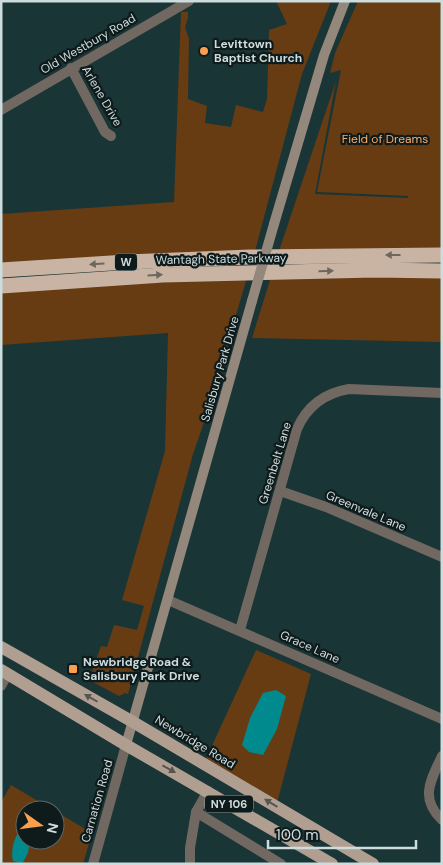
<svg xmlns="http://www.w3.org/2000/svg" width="443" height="865" font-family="'DM Sans',sans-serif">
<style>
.green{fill:#673c13}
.water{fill:#008a8e}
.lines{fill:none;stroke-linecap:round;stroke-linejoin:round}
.minor{stroke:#706861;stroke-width:10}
.tertiary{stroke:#706861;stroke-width:10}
.secondary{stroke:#94877c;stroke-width:10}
.primary{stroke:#b09e91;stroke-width:12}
.motorway{stroke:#c9b4a3;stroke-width:15}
.secondary-bridge{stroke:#94877c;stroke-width:10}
.oneway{fill:#6c675f}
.oneway2{fill:#575550}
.poi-dot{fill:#fa9f4e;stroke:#0f1a1b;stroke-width:2}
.labels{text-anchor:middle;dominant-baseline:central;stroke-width:4.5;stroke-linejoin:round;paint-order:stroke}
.shield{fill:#0f1a1b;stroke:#94a2a3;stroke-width:1}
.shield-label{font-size:11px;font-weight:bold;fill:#cddcdd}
.street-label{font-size:12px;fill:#cddcdd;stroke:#0f1a1b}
.poi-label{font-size:12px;font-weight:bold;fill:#cddcdd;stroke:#0f1a1b;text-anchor:start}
.park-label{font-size:12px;fill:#f9ac6b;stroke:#0f1a1b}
</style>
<rect width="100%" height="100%" fill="#1a3536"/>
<g class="green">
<polygon points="276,1 331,1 302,74 255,251 1,263 1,214 174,202 181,12 188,12 188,18 185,27 189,39 188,99 207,106 205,123 231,127 236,105 263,112 267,99 269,30 287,24"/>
<polygon points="358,1 442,1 442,251 279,251 336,81 315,194 408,198 408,196 317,192 341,70 330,73 335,53"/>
<polygon points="271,277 442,278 442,342 252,338"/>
<polygon points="247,278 202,428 193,454 128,694 125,693 119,696 89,680 101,646 107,647 114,625 137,630 144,606 122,600 165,451 168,333 1,345 1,291"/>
<polygon points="256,650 311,674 277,803 205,761"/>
<polygon points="11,785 53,810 25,810 25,840 55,840 55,811 92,833 83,864 1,864 1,802"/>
</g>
<g class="water">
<polygon points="276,690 286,696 277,729 263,755 249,752 242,745 250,718 263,693"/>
<path d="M25 825V840H30L28 853 22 864 13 861C10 849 15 833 25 825Z"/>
</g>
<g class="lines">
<g class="minor">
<polyline points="71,68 105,132 111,136"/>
<polyline points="280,491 326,507 442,557"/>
<polyline points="168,600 442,719"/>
<path d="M240 630 297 429C307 406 325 393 349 389L442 393"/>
<polyline points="1,686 8,674"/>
<path d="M442 756C431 780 419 798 442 820"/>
<polyline points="196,812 281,864"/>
<polyline points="93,864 126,745"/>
<polyline points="190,864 190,848 196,812 208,791"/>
</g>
<polyline class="tertiary" points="1,110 189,1"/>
<g class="secondary">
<polyline points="274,224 324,55 345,1"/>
<polyline points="126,745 252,301"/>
</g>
<g class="primary">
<polyline points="1,647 133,722 373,864"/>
<polyline points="1,670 126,745 332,864"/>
</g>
<g class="motorway">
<polyline points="1,270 127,262 250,257 442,255"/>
<polyline points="1,286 163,275 375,270 442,271"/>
</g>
<polyline class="secondary-bridge" points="252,301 274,224"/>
</g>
<defs><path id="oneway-solid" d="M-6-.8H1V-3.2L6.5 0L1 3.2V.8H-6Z" transform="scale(1.25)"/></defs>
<g class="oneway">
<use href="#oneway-solid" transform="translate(393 255) rotate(180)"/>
<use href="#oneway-solid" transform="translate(97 264) rotate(176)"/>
<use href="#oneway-solid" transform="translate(326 271) rotate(-1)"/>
<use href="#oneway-solid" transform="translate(155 275) rotate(-3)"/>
</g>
<g class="oneway2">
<use href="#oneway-solid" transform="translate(91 698) rotate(-150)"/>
<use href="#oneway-solid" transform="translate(169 769) rotate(29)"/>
<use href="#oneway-solid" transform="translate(271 803) rotate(-149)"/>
</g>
<g class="poi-dot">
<circle cx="204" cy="51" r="5"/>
<rect x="68" y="664" width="10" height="10" rx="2.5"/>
</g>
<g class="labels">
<g class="shield">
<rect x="115" y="253.5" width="22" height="17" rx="4"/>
<rect x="205" y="795.5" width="48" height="17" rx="4"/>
</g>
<g class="shield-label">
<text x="126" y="262">W</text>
<text x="229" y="804">NY 106</text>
</g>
<g class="street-label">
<text transform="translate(88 44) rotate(-30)">Old Westbury Road</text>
<text transform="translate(102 96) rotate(60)">Arlene Drive</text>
<text transform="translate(221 259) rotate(-1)">Wantagh State Parkway</text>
<text transform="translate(220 369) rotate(-74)">Salisbury Park Drive</text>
<text transform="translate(275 463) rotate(-73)">Greenbelt Lane</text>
<text transform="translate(366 511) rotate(23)">Greenvale Lane</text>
<text transform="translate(310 647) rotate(24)">Grace Lane</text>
<text transform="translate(195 742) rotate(31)">Newbridge Road</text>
<text transform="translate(97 801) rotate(-74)">Carnation Road</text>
</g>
<g class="poi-label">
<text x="214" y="44">Levittown<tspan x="214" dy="14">Baptist Church</tspan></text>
<text x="83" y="662">Newbridge Road &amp;<tspan x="83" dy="14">Salisbury Park Drive</tspan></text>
</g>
<g class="park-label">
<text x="385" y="139">Field of Dreams</text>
</g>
</g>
<rect width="443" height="865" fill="none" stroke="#cddcdd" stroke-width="5"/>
<g transform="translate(40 825) rotate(104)"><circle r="24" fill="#0f1a1b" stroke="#5b6869"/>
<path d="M0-4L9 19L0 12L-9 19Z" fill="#fa9f4e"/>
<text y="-8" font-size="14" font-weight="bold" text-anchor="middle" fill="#cddcdd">N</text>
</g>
<path d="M268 840v8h148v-8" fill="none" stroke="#cddcdd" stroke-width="2.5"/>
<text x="276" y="840" font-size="15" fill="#cddcdd" stroke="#0f1a1b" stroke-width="4" paint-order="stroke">100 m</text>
</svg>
